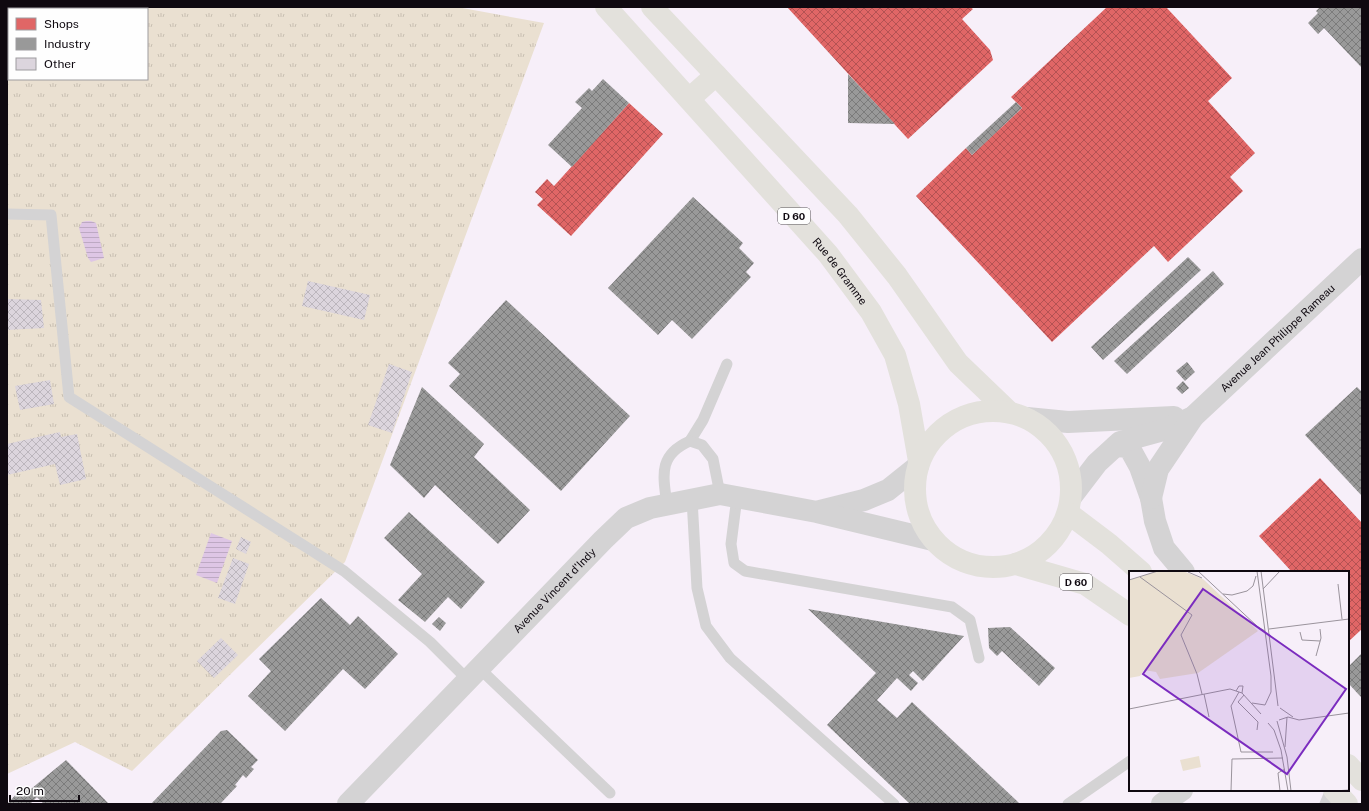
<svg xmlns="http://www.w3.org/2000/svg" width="1369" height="811" font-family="'Public Sans',sans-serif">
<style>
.grass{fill:url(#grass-tufts);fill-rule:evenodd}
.water{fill:url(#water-rules)}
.shops{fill:url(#shops-cross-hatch)}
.industry{fill:url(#industry-cross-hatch)}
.building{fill:url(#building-cross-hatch)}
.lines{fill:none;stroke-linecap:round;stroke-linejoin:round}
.service{stroke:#d4d3d4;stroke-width:11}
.minor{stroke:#d4d3d4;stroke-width:22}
.tertiary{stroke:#d4d3d4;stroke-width:22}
.primary{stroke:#e3e1dc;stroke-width:22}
.labels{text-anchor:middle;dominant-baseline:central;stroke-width:4;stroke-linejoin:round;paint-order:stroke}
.shield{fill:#fefefe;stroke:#575257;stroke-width:1}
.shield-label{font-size:10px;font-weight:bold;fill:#0f0910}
.street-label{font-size:11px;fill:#0f0910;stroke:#fefefe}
.inset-road{fill:none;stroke:#9a939c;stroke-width:1}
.view{fill:#7b2cbf;fill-opacity:0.15;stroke:#7b2cbf;stroke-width:2}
.inset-edge{fill:none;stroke:#0f0910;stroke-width:2}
</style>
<defs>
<pattern id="grass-tufts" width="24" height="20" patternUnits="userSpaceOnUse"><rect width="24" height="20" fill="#eae0d1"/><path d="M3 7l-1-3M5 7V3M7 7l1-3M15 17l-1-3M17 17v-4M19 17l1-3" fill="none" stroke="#c8bfb2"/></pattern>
<pattern id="water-rules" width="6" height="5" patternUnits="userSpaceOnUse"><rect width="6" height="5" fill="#dec6e5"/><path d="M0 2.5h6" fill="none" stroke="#bda9c3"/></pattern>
<pattern id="shops-cross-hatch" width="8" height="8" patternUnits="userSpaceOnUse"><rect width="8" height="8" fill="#e06666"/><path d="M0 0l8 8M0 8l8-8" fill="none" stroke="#b45253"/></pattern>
<pattern id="industry-cross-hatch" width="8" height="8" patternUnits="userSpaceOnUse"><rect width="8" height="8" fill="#999"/><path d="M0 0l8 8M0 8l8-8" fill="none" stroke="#7b7b7b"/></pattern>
<pattern id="building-cross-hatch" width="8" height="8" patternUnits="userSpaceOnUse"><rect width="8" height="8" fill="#dcd5dd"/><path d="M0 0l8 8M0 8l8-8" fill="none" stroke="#bcb6bd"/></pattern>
</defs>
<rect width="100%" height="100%" fill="#f7eff9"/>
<path class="grass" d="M7 7H457L544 23 345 562 132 771 75 742 7 774ZM9 9H147V79H9Z"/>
<g class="water">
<polygon points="86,221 91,221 96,223 104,258 91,262 88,258 79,228 82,222"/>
<polygon points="211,533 232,541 217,583 196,575"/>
</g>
<g class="shops">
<polygon points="787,7 970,7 973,9 962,19 990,50 993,60 908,139"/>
<polygon points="1107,7 1166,7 1232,78 1208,101 1255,153 1230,177 1243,191 1168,262 1154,246 1052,342 916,196 966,148 972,155 1022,108 1011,97"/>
<polygon points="629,103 663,134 571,236 537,205 543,199 535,192 547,179 554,186"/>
<polygon points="1320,478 1362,523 1362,629 1348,642 1348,572 1292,572 1259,536"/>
</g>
<g class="industry">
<polygon points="1320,7 1362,7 1362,68 1324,28 1318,34 1308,23 1318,13 1316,11"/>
<polygon points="848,74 895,124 848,123"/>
<polygon points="603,79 629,103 572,167 548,145 582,108 575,102 589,88 592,91"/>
<polygon points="1016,102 1022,108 972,155 966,148"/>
<polygon points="693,197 743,243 739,248 754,263 746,272 751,277 692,339 672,320 658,335 608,288"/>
<polygon points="1188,257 1201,270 1103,360 1091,347"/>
<polygon points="1213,271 1224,284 1127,374 1114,361"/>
<polygon points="506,300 630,416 561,491 449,386 460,374 448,363"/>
<polygon points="1187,362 1195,372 1185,381 1176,371"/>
<polygon points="1183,381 1189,388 1182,394 1176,388"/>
<polygon points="422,387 484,444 474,457 530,510 498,544 435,485 424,498 390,465"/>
<polygon points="1357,387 1362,392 1362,496 1305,435"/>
<polygon points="409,512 485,582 461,609 448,597 425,622 398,600 422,574 384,538"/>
<polygon points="321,598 350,625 358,616 398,654 365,689 343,669 285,731 248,696 271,671 259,659"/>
<polygon points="808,609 964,636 923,681 913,671 909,675 918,683 911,691 897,678 877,700 897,718 912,702 1020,804 910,804 827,725 876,673"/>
<polygon points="439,617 446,623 440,631 432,624"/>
<polygon points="1010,627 1055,668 1039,686 1002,651 997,656 989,648 988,628"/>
<polygon points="1362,653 1362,698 1348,683 1348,667"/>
<polygon points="227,730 258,760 251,767 254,769 246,778 243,775 235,785 237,786 220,804 151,804 221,731"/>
<polygon points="66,760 109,804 44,804 37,797 30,804 7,804 21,789 31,789"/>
</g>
<g class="building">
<polygon points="7,7 18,7 18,9 9,9 9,29 7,29"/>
<polygon points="55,7 122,7 122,9 61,9"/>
<polygon points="308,281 370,295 364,320 302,306"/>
<polygon points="7,299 41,300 44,328 7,330"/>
<polygon points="389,364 412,372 392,433 368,425"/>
<polygon points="50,380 54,404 20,410 15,386"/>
<polygon points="60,432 61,437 77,434 86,479 60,485 55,464 7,475 7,444"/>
<polygon points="241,537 251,542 246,554 236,549"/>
<polygon points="233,558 249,564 235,604 218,598"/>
<polygon points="221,638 238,655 214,678 197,661"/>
</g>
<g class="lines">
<g class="service">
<polyline points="7,214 51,215 69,397 344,571 430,642 468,680"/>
<polyline points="690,441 703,420 727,364"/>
<polyline points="737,497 731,544 734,563 745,571 952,607 970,620 979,658"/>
<polyline points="692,499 697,588 706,626 730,658 894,804"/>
<path d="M667 505C663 475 658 455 690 441L702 445 713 459 720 494"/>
<polyline points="479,668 610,793"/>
<polyline points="1068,804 1130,761"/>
<polyline points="1325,804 1331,790"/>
</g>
<g class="minor">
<polyline points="1027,418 1068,422 1174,417"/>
<polyline points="1116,446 1129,447 1140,467 1151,498 1155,521 1164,548 1184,572"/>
<path id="s1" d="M1071 497 1097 463 1120 442 1164 430 1193 417 1362 259"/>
<polyline points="1151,498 1158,469 1193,417"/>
<polyline points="1162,804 1182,790"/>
</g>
<g class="tertiary">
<polyline points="820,511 864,500 888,490 918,466"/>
<path id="s2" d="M348 804 603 540 626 518 650 508 720 494 817 512 933 540"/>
</g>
<g class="primary">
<path id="s3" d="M606 7 828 254 871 312 895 355 909 404 919 461"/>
<polyline points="652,7 848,215 897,276 958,363 1009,412"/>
<polyline points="689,99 716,75"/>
<circle cx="993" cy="489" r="78"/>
<polyline points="1068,513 1109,544 1141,572"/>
<polyline points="1016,564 1085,584 1130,615"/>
<polyline points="1348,765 1362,780"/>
<polyline points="1334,790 1347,804"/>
</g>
</g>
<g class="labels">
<g class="shield">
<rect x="778" y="208" width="32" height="16" rx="3"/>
<rect x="1060" y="574" width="32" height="16" rx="3"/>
</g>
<g class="shield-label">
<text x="794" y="216">D 60</text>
<text x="1076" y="582">D 60</text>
</g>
<g class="street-label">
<text stroke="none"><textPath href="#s3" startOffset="353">Rue de Gramme</textPath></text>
<text stroke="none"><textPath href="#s1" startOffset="267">Avenue Jean Philippe Rameau</textPath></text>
<text stroke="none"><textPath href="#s2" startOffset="297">Avenue Vincent d'Indy</textPath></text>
</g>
</g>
<g transform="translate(1129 571)">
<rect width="220" height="220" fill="#f7eff9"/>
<path d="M29 0H54L74 8 129 60 69 102 31 108 27 101 15 99 11 105 0 107V9Z" fill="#eae0d1"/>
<path d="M23 18 48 35 22 75 0 61V53ZM70 185 72 196 54 200 51 189Z" fill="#eae0d1"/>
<path class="inset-road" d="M69 0 129 56 136 60M128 0 142 105V121L136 134M132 0 149 135M59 1 73 7M11 6 63 44 52 64 68 103 73 123M0 9 29 0M209 13 213 48M134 18 151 0M94 23 103 24 118 20 124 15 127 5M140 58 220 48M171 61 173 69 191 70M187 85 192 67 191 58M107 120 110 115H114L113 122M110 121 102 135 112 181H144M75 123 80 146M115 124 109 131 129 151 128 159M123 132 136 134M151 137 164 146M0 138 101 118 113 122 132 143M150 149 159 146 170 149 220 142M148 150 158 186 162 220M139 152 145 159 152 179 159 220M156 176 158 146M102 220 103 188 154 187M151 220 149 202 156 198M205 220 220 219"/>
<path class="view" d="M74 18 217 118 158 203 14 103Z"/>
<rect width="220" height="220" class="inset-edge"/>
</g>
<rect width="1369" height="811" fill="none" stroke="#0f0910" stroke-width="16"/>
<rect x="8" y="8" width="140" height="72" fill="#fefefe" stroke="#9e9c9f"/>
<rect x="16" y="18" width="20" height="12" fill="#e06666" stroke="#9e9c9f"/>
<text x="44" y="28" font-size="12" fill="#0f0910">Shops</text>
<rect x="16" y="38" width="20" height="12" fill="#999999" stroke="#9e9c9f"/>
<text x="44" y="48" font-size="12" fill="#0f0910">Industry</text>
<rect x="16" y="58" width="20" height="12" fill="#dcd5dd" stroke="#9e9c9f"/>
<text x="44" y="68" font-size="12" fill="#0f0910">Other</text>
<path d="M10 795v6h69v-6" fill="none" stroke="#0f0910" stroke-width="2"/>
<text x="16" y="795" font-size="12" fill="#0f0910" stroke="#fefefe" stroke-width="3" paint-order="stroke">20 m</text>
</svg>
